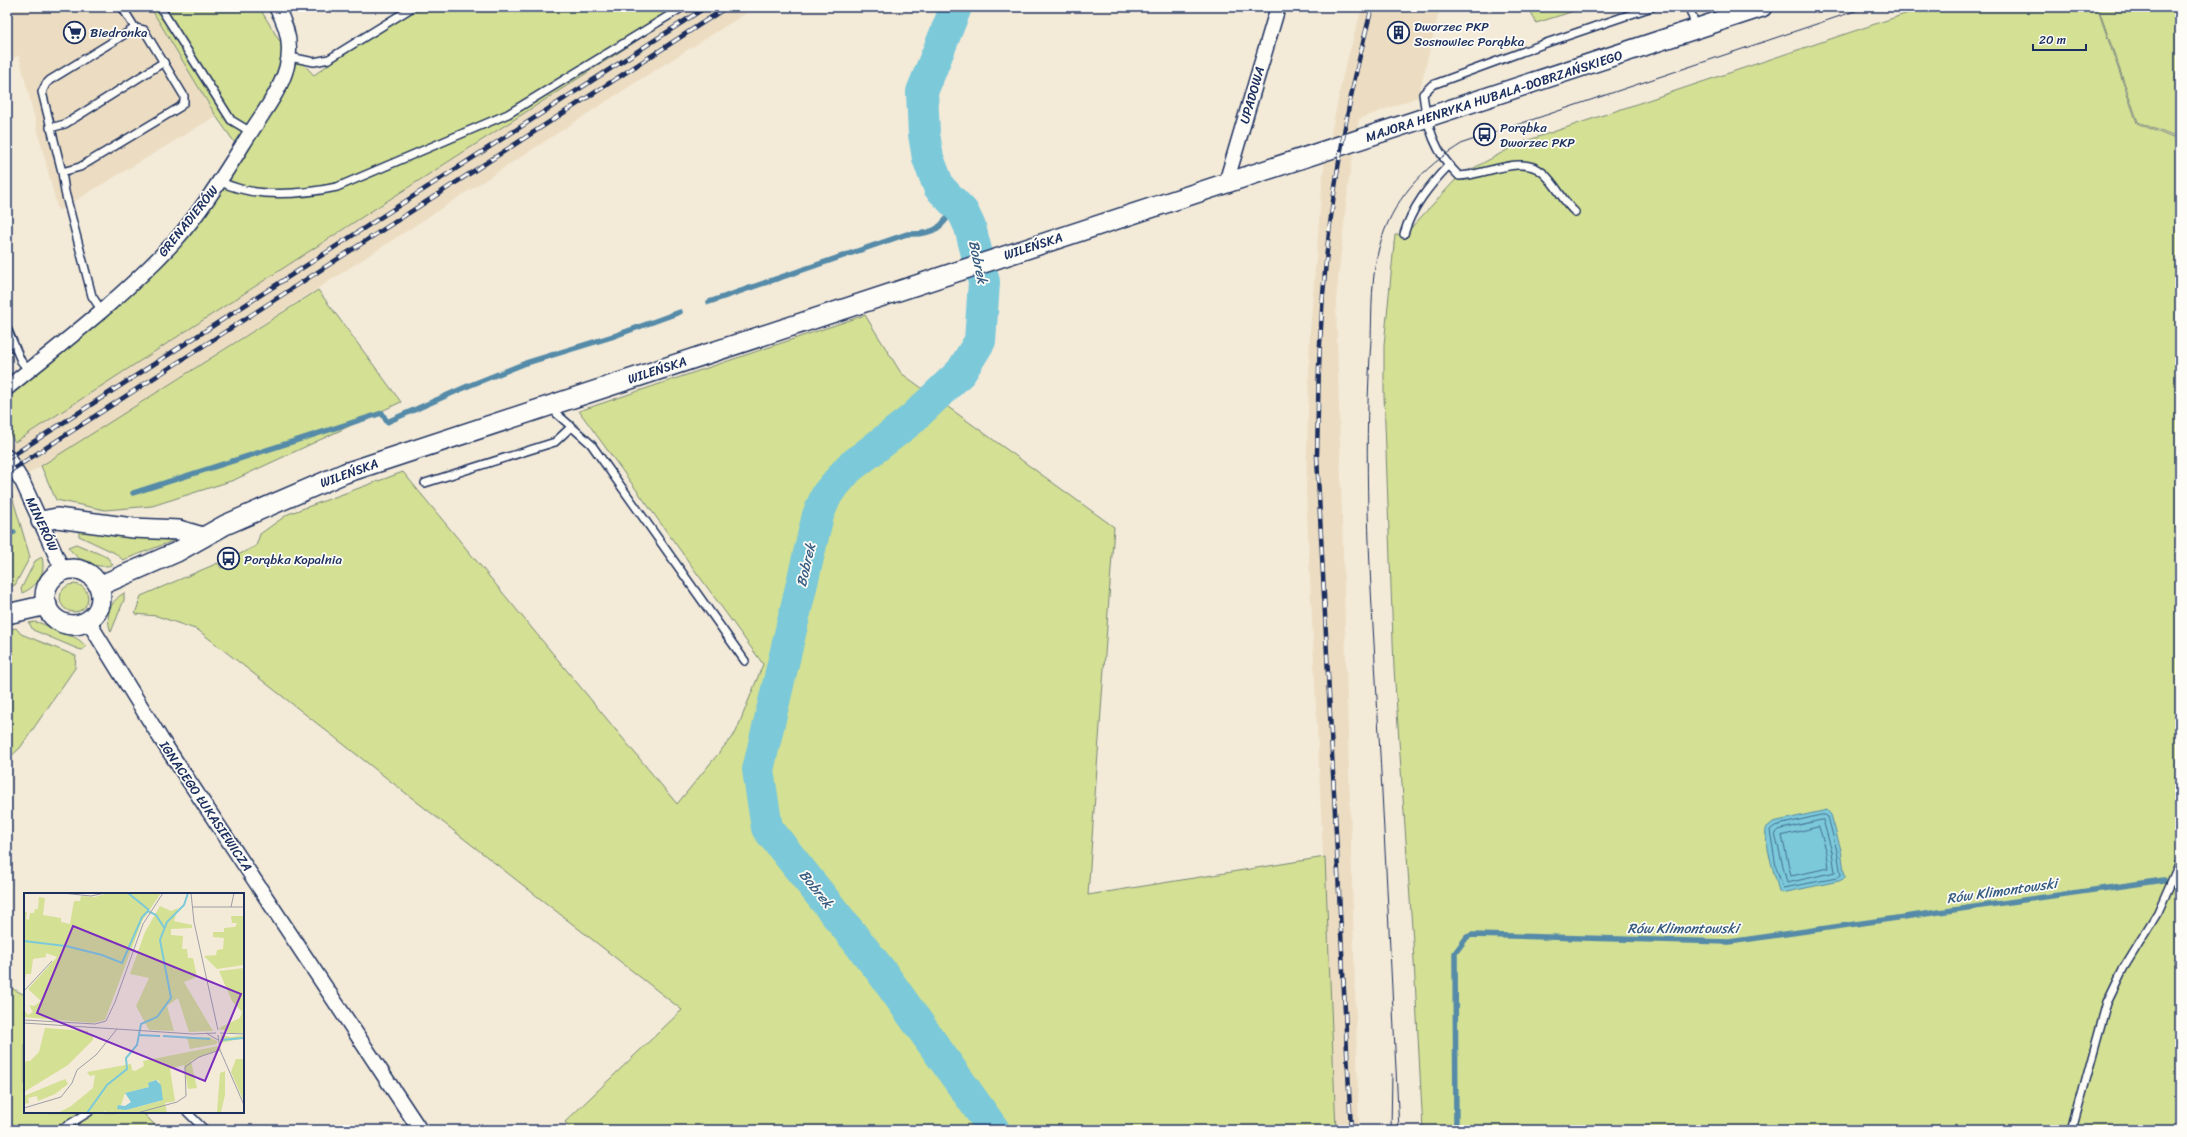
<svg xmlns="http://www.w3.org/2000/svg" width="2187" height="1137" font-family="Sriracha,sans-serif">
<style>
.built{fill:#ecddc2}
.green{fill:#d4e093;stroke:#788878}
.water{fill:#7cc9da;stroke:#558ba8}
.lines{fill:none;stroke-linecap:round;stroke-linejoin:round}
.shore{stroke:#426d90;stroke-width:1}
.stream{stroke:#558ba8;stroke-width:5.5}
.river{stroke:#7cc9da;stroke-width:32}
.lane-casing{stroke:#1b2f5e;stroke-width:10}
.street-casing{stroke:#1b2f5e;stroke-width:17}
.secondary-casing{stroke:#1b2f5e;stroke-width:22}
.lane{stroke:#fdfcf7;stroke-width:7}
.street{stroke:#fdfcf7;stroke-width:14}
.secondary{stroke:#fdfcf7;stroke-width:19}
.tram{stroke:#1b2f5e;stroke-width:1}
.rail-casing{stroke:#1b2f5e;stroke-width:4.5}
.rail{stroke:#fdfcf7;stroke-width:3;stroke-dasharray:9;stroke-linecap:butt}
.labels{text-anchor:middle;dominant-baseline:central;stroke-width:3.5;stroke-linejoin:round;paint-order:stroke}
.poi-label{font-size:13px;fill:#1b2f5e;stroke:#fdfcf7;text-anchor:start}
.street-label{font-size:13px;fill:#1b2f5e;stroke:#fdfcf7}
.water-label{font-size:14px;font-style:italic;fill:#385d83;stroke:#fdfcf7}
.inset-river{fill:none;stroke:#7cc9da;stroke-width:2}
.inset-road{fill:none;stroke:#9d9fa7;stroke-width:1}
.view{fill:#7b2cbf;fill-opacity:0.15;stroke:#7b2cbf;stroke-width:2}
.inset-edge{fill:none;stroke:#1b2f5e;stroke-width:2}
</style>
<rect width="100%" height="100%" fill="#f3ead8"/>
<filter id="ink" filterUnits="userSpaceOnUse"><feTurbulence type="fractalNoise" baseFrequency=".025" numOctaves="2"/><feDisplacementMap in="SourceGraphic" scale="8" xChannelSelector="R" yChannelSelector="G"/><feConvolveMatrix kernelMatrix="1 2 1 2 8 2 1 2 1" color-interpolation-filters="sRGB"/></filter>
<g filter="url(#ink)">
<g class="built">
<polygon points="7,7 150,7 216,116 58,211 19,56 7,60"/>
<polygon points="687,7 756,7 641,79 101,429 7,487 7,447 373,210 632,44"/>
<polygon points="1362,7 1415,7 1439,12 1418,97 1359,119 1349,178 1336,300 1359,1130 1336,1130 1306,493 1310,331 1323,173 1343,75"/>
</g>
<g class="green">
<polygon points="150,7 259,7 279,40 314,75 408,7 687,7 632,44 373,210 15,442 7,430 7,399 101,321 186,240 244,156 216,116"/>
<polygon points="1529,7 1587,7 1536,23"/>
<polygon points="1926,7 2097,7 2137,123 2180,141 2180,1130 1423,1130 1413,942 1394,668 1384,396 1384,345 1395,235 1409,234 1409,230 1459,176 1520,143"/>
<polygon points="2098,7 2180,7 2180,139 2138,122"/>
<polygon points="318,290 401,402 234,480 152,506 105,510 56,500 41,466"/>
<polygon points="865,315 901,373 1114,527 1088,895 1325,857 1336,1130 571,1130 565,1122 682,1010 198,630 157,616 135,614 141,596 218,563 221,568 239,560 238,555 256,546 260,534 288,514 403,472 677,804 736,732 763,664 579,411"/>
<polygon points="9,486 30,557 15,585 7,587 7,487"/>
<polygon points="79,527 178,539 123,560 115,553 79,536"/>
<path d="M76 544 107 557 113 565C95 569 79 562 68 547Z"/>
<path d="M42 557C46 574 38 586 22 593L21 589 35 561Z"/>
<circle cx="74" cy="598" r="14"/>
<path d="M124 593V600L111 632C105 616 109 602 124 593Z"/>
<path d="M35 622C44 623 48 627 56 631 69 637 76 634 86 647L82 650 78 649 33 630 29 623Z"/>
<polygon points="16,628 21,634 76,656 75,668 20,748 7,760 7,630"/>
<polygon points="7,986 25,995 25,1112 142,1112 160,1130 7,1130"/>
</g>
<g class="water">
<path d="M2180 66V92C2175 83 2176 75 2180 66Z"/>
<path d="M1827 810 1831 815 1841 850 1845 878 1839 881 1782 893 1779 891C1775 876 1764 842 1766 828L1773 822Z"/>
</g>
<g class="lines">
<g class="shore">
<polygon points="1821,815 1825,815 1828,817 1837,851 1841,875 1837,878 1783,888 1776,867 1770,830 1775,826"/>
<polygon points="1823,820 1832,852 1835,872 1787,883 1775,833 1778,830"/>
<polygon points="1819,827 1827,853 1829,868 1791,876 1782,836"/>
</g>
<g class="stream">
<path d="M709 302 907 234C935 235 942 228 956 205"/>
<polyline points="133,493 382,413 387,422 468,386 526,363 614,336 680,312"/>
<polyline points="7,534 14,532"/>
<polyline points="1456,1130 1455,953 1467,937 1472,935 1729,942 2164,880"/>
</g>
<polyline class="river" points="956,7 922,92 924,134 928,158 939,187 963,212 970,227 984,282 980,341 961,372 911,420 849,468 827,494 818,515 758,770 767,828 881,971 994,1130"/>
<defs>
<g id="lane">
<polyline points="122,7 135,28"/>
<polyline points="160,7 231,120 251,132"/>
<polyline points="1689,7 1696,27"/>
<polyline points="290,57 314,62 329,59 413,7"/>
<polyline points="50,128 65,124 164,62"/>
<polyline points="62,172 80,167 180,107 184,102 184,96 144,30 135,28 50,80 46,84 42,92 62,172 65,192 92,296 102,311"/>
<path d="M219 181C255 199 299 195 337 187L508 114 683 7"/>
<path d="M1575 212C1562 201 1556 183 1542 172 1521 154 1484 176 1459 176 1435 153 1427 127 1423 94L1432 85 1549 42 1652 7"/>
<path d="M1404 234C1412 207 1429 186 1448 166"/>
<polyline points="7,328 21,361 29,371"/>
<polyline points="553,405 557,414 591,444 745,661"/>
<polyline points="425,483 555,442 570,428"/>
<polyline points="187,1112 205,1130"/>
<polyline points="60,1130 89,1112"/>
<polyline points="2072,1130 2107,1002 2123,969 2158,912 2180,862"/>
</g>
<g id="street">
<polyline points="1226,183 1278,7"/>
<path d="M7 388C64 342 123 297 174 242 201 212 225 173 247 138 275 94 308 59 276 7"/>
<polyline points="7,457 23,483 63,571"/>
<polyline points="88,621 161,739 420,1130"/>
</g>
<g id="secondary">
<polyline points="41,521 57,518 133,528 179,530 203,537"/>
<circle cx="73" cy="597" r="28"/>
<polyline points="99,586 177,552 225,525 345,473 1762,7"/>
<polyline points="7,614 47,605"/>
</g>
</defs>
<use href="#lane" class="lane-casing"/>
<use href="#street" class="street-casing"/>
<use href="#secondary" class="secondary-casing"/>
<use href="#lane" class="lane"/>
<use href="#street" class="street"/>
<use href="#secondary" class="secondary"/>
<g class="tram">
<polyline points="1391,1130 1392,1074"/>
<path d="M1399 1130C1391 968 1383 805 1374 643 1368 542 1364 441 1371 340 1372 310 1371 277 1379 248 1391 201 1423 167 1463 143L1867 7"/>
</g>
<defs>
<g id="rail">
<polyline points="7,459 706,7"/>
<polyline points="7,473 727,7"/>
<path d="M1351 1130 1317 456C1318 419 1318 381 1320 344 1325 230 1343 117 1372 7"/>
</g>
</defs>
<use href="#rail" class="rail-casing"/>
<use href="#rail" class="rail"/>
</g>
</g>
<defs>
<symbol id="supermarket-ring" viewBox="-11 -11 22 22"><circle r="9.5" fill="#fdfcf7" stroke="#1b2f5e" stroke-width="1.5"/><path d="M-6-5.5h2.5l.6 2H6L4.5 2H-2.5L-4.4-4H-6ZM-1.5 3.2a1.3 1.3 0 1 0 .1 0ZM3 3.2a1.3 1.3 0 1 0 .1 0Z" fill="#1b2f5e"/></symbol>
<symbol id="building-ring" viewBox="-11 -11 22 22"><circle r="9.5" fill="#fdfcf7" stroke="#1b2f5e" stroke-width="1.5"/><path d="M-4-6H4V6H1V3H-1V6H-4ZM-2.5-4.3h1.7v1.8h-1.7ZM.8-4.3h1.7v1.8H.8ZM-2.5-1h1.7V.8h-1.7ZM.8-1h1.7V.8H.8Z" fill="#1b2f5e"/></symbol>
<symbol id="bus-ring" viewBox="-11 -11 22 22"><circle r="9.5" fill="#fdfcf7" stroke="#1b2f5e" stroke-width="1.5"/><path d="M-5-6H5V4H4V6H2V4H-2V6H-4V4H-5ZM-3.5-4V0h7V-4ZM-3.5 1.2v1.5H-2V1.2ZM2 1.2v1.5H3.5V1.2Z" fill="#1b2f5e"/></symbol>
</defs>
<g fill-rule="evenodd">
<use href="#supermarket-ring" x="62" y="20" width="25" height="25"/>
<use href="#building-ring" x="1386" y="20" width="25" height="25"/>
<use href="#bus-ring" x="1472" y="122" width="25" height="25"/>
<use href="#bus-ring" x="216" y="546" width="25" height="25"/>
</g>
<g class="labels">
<g class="poi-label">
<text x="1414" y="26">Dworzec PKP<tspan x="1414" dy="15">Sosnowiec Porąbka</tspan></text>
<text x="90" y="32">Biedronka</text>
<text x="1500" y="127">Porąbka<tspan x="1500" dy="15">Dworzec PKP</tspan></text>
<text x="244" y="559">Porąbka Kopalnia</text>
</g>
<g class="street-label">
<text transform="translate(1252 95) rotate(-74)">UPADOWA</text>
<text transform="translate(1494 96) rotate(-18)">MAJORA HENRYKA HUBALA-DOBRZAŃSKIEGO</text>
<text transform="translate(188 221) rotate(-51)">GRENADIERÓW</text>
<text transform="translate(1033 246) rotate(-18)">WILEŃSKA</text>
<text transform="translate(657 370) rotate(-18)">WILEŃSKA</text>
<text transform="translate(349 473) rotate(-20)">WILEŃSKA</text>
<text transform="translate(42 524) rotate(65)">MINERÓW</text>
<text transform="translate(206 806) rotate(56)">IGNACEGO ŁUKASIEWICZA</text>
</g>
<g class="water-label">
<text transform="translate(978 262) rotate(78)">Bobrek</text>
<text transform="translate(806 565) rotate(-77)">Bobrek</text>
<text transform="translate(816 889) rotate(51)">Bobrek</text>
<text transform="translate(2002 891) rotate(-8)">Rów Klimontowski</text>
<text x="1683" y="928">Rów Klimontowski</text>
</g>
</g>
<g transform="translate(24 893)">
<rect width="220" height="220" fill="#f3ead8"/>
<path d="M84 0H137L118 28 81 127 69 130 0 124V117L4 122 9 119 5 112 10 113 17 108 4 96 33 64 22 60V64L9 66 7 81H2L0 89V19H3L2 26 5 27 6 20H10L11 16H14L15 4 21 5 19 22 37 25V29L46 31 50 8H56L57 3 71 4ZM136 13 147 18 154 15 150 28 168 32V35L147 36V42L159 43 158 56H163L164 65H169L173 84 160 89 189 138 165 139 154 105 143 113 150 138 125 137 112 113 125 85 106 81 121 39ZM207 23H220V72L193 76 180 63 192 62 193 57 199 56 200 45 189 44V39H200V35L211 34 213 30H208ZM220 75V140H206L197 136 198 139 195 135 216 125 218 119 208 108 195 78ZM21 135 64 138V142H69V147L44 172 0 199V172L2 168H6L15 159ZM197 142 207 144 220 142V145L196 150ZM185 144 193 148V151L166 156 163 145ZM194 153 193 157 167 168 173 195 164 196 160 172 146 176 151 208 141 210 143 220H82L81 218 76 220H34L47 213 69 195 71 182 66 183 63 179 107 171 108 177 111 178 120 173 119 168ZM132 187 135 188 138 202 136 208 102 217 93 212H97L101 200 125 194 128 188ZM212 166H220V209L207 179ZM201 178V202L197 219H193L196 180ZM41 186 44 191 31 201 14 208 13 203 4 205 5 210 0 211V203Z" fill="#d4e093" fill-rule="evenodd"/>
<path d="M132 187 137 192 139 207 102 217 93 216 94 212 101 213 107 209 101 200 125 194 124 190Z" fill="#7cc9da"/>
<path class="inset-river" d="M104 0 125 17M0 48 41 53M42 53 78 62 98 70 118 24 124 18 132 22 141 36M114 142 136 143M139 143 186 146M197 147 220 145M63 220 83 192 103 176 102 165 113 152 117 131 133 124 147 105 136 47 143 29 160 12 164 0"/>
<path class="inset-road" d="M38 0 67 3 81 0M167 0 170 29 194 137M168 14H220M207 14 210 0M0 98 28 68M0 127 71 131 82 128 91 109 119 31 139 0M0 130 169 141 192 140M182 140 194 147M196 140 220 141M194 142 196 157 220 212M0 215 37 204 48 190 53 177 72 162 93 136M113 220 153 209 162 203 161 174 175 164 196 157"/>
<path class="view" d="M49 33 217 101 181 188 13 120Z"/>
<rect width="220" height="220" class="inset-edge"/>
</g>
<rect width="2187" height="1137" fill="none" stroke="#fdfcf7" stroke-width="24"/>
<rect x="12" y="12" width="2163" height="1113" fill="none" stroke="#1b2f5e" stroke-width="1.5" filter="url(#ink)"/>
<path d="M2033 44v6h53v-6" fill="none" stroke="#1b2f5e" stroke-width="2"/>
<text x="2039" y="44" font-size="12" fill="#1b2f5e" stroke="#fdfcf7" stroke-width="3" paint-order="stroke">20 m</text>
</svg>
